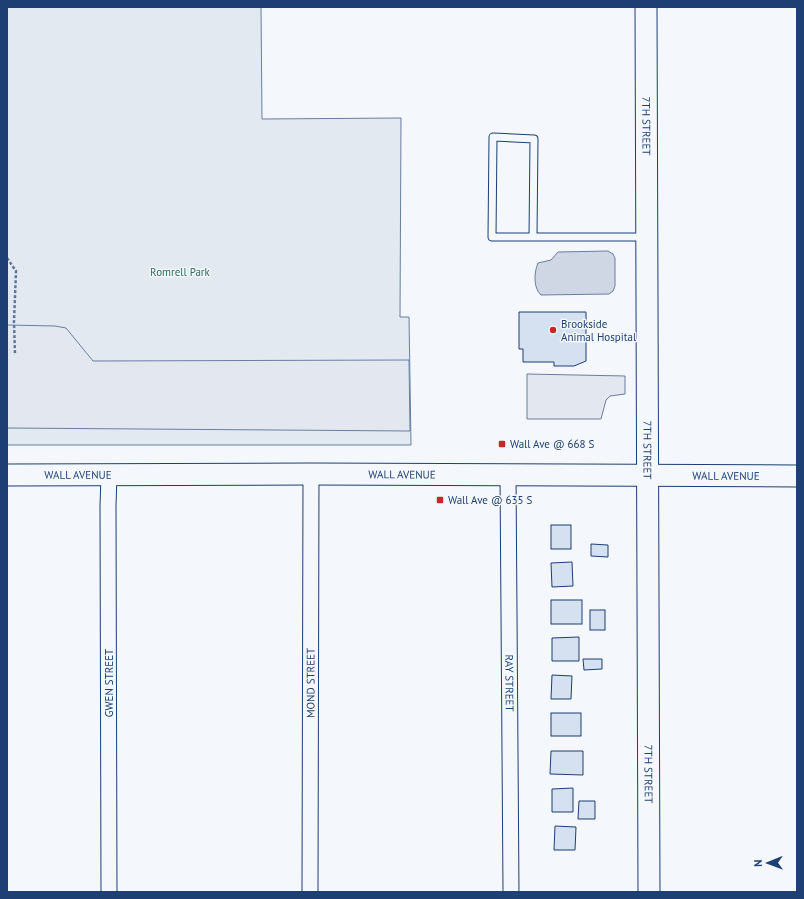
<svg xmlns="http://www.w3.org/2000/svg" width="804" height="899" font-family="'PT Sans',sans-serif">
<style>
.green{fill:#e3e9f0;stroke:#687fa3}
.parking{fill:#e3e8f0;stroke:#687fa3}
.water{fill:#cfd7e4;stroke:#687fa3}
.building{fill:#d5e0f0;stroke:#1d3f73}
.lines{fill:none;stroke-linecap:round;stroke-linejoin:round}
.lane-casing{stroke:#1d3f73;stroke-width:9}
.street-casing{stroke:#1d3f73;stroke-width:17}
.secondary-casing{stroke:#1d3f73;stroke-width:23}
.path{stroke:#5e769c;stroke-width:2.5;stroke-dasharray:3 2;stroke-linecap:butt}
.lane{stroke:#f4f7fb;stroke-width:7}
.street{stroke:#f4f7fb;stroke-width:15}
.secondary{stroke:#f4f7fb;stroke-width:21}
.poi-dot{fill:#c62828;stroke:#f4f7fb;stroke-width:1.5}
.labels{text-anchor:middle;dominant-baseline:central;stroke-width:3;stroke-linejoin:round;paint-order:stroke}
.street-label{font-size:11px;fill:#1d3f73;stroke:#f4f7fb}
.park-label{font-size:11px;fill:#2c6c60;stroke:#f4f7fb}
.poi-label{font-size:11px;fill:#1d3f73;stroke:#f4f7fb;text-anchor:start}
</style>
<rect width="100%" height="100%" fill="#f4f7fb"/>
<polygon class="green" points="7,7 261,7 262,119 401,118 400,317 409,317 411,445 7,445"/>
<g class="parking">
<polygon points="7,325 55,326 66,328 93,361 409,360 410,431 7,428"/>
<polygon points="527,374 625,376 625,394 610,396 606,400 601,419 527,419"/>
</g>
<path class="water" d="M608 251 613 254 615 258V286L613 291 609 294 541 295C533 288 534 272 538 263L551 260 558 252Z"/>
<g class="building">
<polygon points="519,312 586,312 586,361 574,366 554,366 554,362 523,362 523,349 519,349"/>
<rect x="551" y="525" width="20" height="24"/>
<polygon points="591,544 608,545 608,557 591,556"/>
<polygon points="572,562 573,586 552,587 551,563"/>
<rect x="551" y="600" width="31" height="24"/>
<rect x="590" y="610" width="15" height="20"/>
<polygon points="579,637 579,661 552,661 552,638"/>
<polygon points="583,659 602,659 602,669 584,670"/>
<polygon points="552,675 572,676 571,699 551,699"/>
<rect x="551" y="713" width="30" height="23"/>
<polygon points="551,751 583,751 583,775 550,774"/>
<polygon points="573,788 573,812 552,812 552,789"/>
<polygon points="579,801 595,801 595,819 578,819"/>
<polygon points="555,826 576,827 575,850 554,850"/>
</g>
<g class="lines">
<defs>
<polyline id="lane" points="533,237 534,139 493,137 492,237 645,237"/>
<g id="street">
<path id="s1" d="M508 475 511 892"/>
<polyline points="109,892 108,506 109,475"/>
<path id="s2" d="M310 892 311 474"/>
</g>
<g id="secondary">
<path id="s3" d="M646 7 649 892"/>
<path id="s4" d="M7 475 311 474 797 476"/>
</g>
</defs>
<use href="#lane" class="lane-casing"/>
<use href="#street" class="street-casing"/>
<use href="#secondary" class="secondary-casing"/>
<polyline class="path" points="7,258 16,271 14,322 15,355"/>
<use href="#lane" class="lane"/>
<use href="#street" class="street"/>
<use href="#secondary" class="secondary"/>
</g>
<g class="poi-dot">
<circle cx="553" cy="330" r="4"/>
<rect x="498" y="440" width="8" height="8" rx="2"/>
<rect x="436" y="496" width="8" height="8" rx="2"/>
</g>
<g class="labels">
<g class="street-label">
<text stroke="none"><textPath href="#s3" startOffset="119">7TH STREET</textPath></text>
<text stroke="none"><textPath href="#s3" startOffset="443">7TH STREET</textPath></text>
<text stroke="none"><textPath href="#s4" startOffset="395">WALL AVENUE</textPath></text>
<text stroke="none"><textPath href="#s4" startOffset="71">WALL AVENUE</textPath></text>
<text stroke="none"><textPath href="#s4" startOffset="719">WALL AVENUE</textPath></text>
<text transform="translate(109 683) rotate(-90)">GWEN STREET</text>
<text stroke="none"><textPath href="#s2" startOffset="209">MOND STREET</textPath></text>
<text stroke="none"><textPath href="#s1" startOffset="208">RAY STREET</textPath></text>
<text stroke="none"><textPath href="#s3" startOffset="767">7TH STREET</textPath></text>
</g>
<g class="park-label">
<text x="180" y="272">Romrell Park</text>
</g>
<g class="poi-label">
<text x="561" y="324">Brookside<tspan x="561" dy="13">Animal Hospital</tspan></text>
<text x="510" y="444">Wall Ave @ 668 S</text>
<text x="448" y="500">Wall Ave @ 635 S</text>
</g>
</g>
<rect width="804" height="899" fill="none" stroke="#1d3f73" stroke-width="16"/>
<g transform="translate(768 863) rotate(269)" stroke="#f4f7fb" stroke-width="3" paint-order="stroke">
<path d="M0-3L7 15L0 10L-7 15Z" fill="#1d3f73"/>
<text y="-6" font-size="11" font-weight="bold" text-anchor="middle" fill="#1d3f73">N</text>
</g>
</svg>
